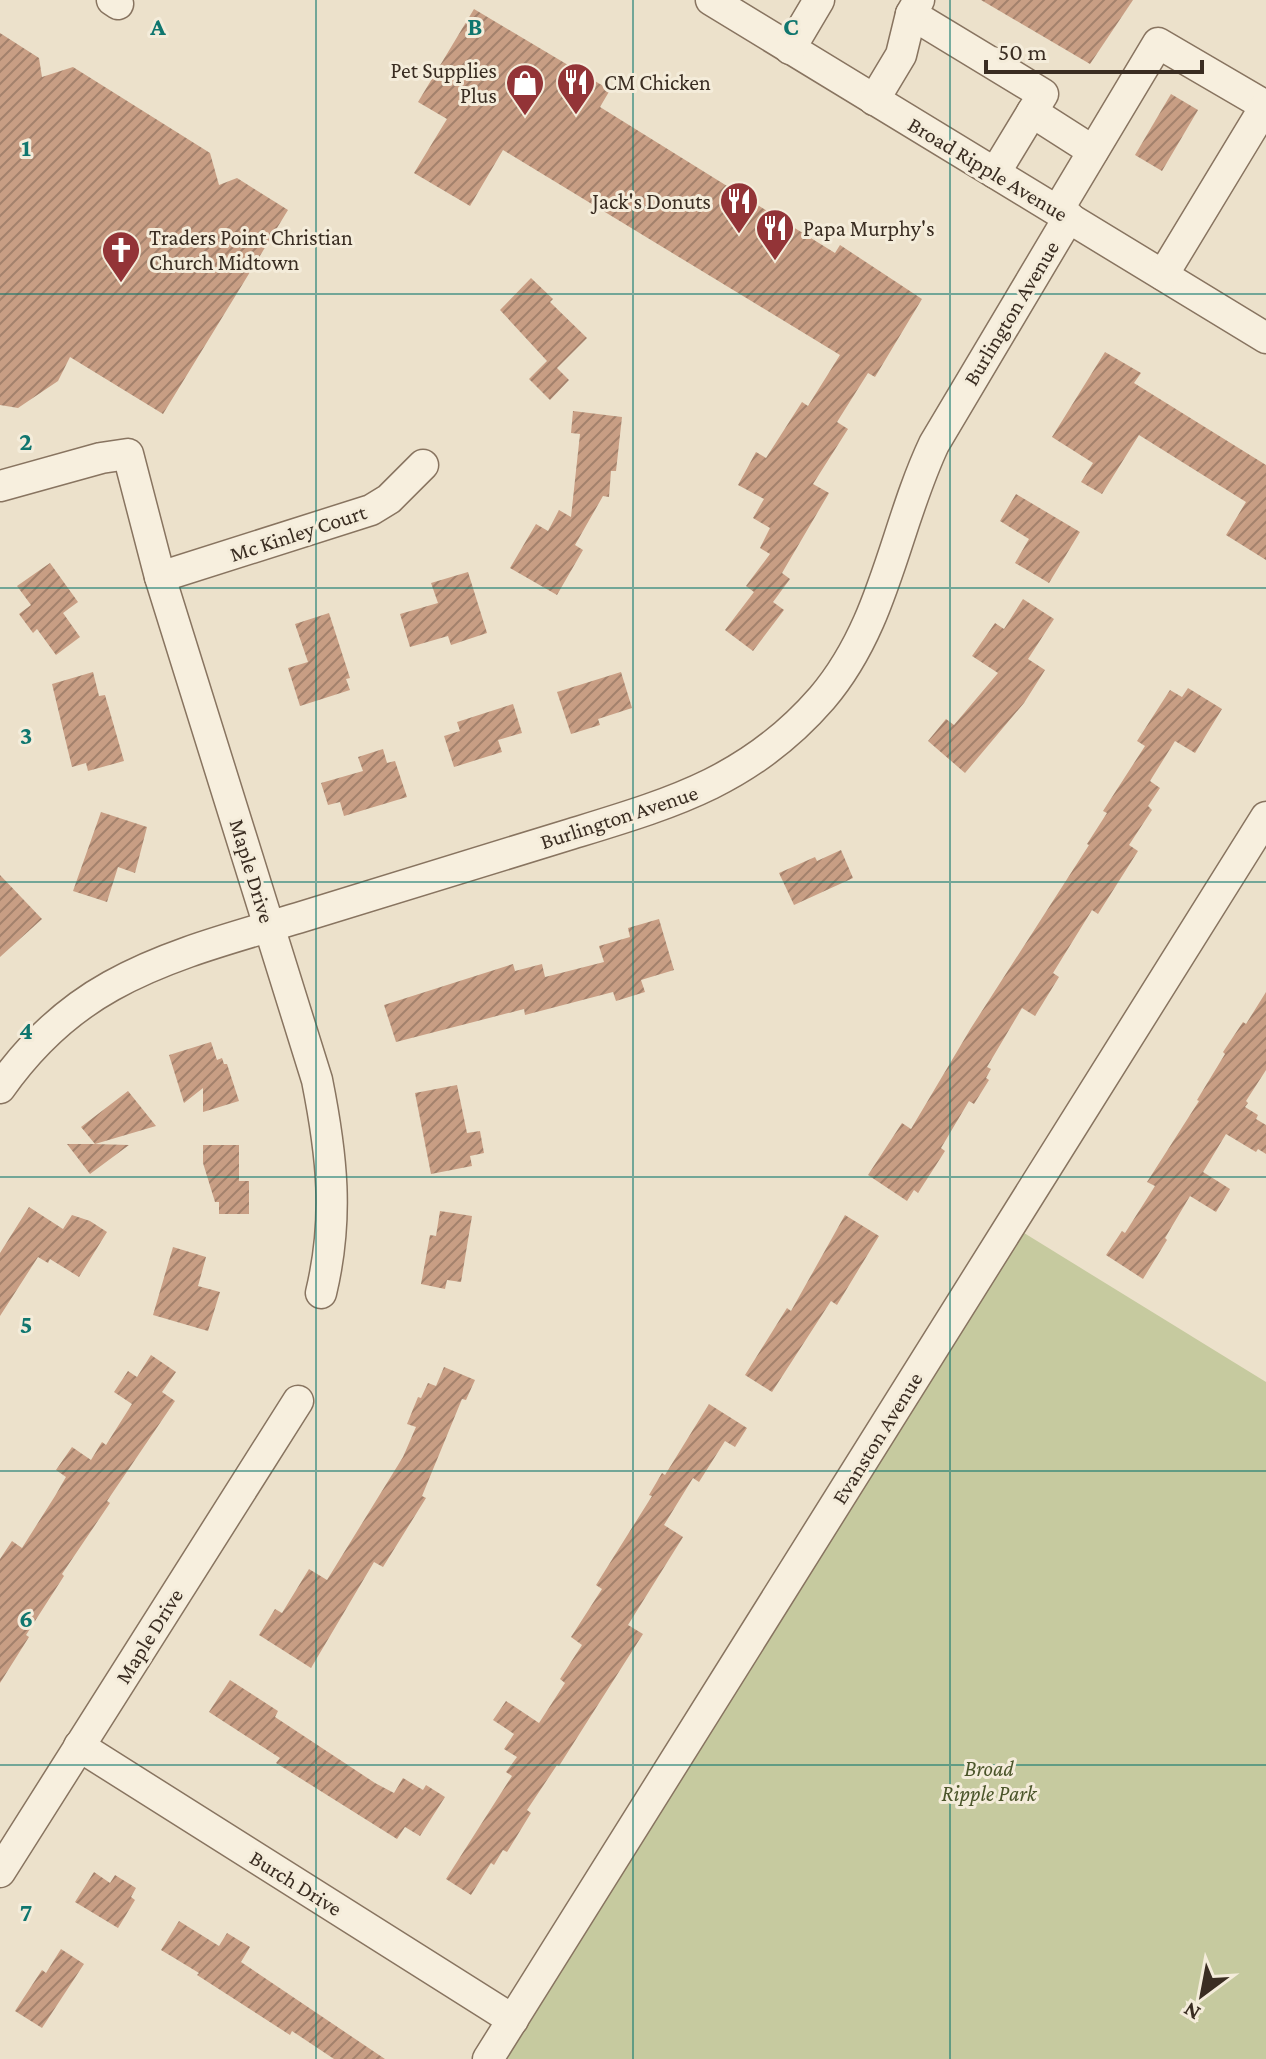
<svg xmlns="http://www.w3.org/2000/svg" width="1266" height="2059" font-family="'Crimson Pro',serif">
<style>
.park{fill:#c6ca9f}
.building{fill:url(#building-hatch)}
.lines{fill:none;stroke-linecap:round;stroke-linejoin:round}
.minor-casing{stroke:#887460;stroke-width:33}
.minor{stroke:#f7efde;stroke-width:30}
.grid{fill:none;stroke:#0f766e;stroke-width:2;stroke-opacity:0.55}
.labels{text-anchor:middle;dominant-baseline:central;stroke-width:6;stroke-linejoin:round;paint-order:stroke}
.poi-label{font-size:22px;fill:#3a2d22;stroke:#f4ecda;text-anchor:start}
.street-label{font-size:22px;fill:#3a2d22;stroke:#f4ecda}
.park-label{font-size:22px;font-style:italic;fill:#4b552a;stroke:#f4ecda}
.grid-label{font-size:26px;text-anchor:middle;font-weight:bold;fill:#0f766e;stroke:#f4ecda;stroke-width:6;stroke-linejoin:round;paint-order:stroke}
</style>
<defs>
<pattern id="building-hatch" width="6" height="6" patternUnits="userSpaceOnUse" patternTransform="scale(2)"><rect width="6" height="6" fill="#c89e84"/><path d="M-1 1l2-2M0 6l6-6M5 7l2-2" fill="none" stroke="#a3816c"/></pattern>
</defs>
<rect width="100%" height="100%" fill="#ece1cb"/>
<polygon class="park" points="1011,1225 1266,1382 1266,2059 487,2059"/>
<g class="building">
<polygon points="981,0 1133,0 1090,64"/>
<polygon points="474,9 610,90 600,107 835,253 840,245 922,299 875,377 868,373 837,422 848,429 813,484 829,493 782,573 790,579 773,602 784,610 753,651 725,630 754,592 746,586 770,554 760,548 770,528 753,518 764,499 738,485 756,452 766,458 802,402 808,406 840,355 503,150 470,206 414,173 447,119 418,102"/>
<polygon points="0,33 39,58 42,77 73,67 210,153 219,185 237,178 288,210 163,414 70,357 58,381 18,408 0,405"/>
<polygon points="1171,94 1198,110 1162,171 1135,155"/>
<polygon points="531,278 553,299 550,302 587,338 557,368 569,380 550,400 529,379 547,361 500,310"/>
<polygon points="1105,352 1141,373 1134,383 1266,465 1266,560 1226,535 1246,502 1139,435 1102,494 1081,482 1093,463 1052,437"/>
<polygon points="573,411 622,417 616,471 611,471 609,497 603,496 575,545 583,550 557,595 510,568 536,524 548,531 559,510 571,517 580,434 571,433"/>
<polygon points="1016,494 1080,532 1049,583 1015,563 1029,539 1000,521"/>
<polygon points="50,563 78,602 63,613 80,637 56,655 37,629 33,633 19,614 31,605 17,586"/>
<polygon points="468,572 487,633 451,645 448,636 410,647 400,614 438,603 431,583"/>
<polygon points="1023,599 1054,619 1028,659 1045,670 1024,703 965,773 928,741 946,719 954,725 998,673 972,656 995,623 1004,629"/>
<polygon points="329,613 350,678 346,679 350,690 300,706 288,668 308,662 295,624"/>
<polygon points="93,672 99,696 105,695 124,761 88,771 86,763 72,767 52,684"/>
<polygon points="621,672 632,708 598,719 600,725 571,734 557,692"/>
<polygon points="1188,688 1222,709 1195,753 1175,741 1150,781 1160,788 1148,806 1152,810 1129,845 1138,851 1098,914 1092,910 1053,973 1059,977 1035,1016 1022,1008 987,1067 991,1069 986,1078 989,1080 974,1104 969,1101 941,1148 945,1151 918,1193 914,1190 907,1201 868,1175 902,1123 911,1129 971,1028 1089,845 1087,844 1107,813 1103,811 1145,746 1137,741 1170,690 1182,697"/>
<polygon points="513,704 522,733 498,740 502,752 454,767 444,736 460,731 457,722"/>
<polygon points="383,749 387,763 395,761 407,797 344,816 340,802 328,805 321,783 363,771 358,757"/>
<polygon points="101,812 147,827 135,873 118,867 107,902 73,891"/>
<polygon points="841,850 853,878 794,905 779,873 815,857 817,861"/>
<polygon points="0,875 42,919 0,957"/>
<polygon points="659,919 674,970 641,980 645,992 616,1001 613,992 525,1015 524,1009 396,1042 384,1005 513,964 515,971 542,964 545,977 604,962 599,946 630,937 628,928"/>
<polygon points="1266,992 1266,1070 1246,1101 1248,1103 1245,1107 1258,1115 1256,1119 1266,1125 1266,1154 1258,1149 1256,1152 1226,1134 1203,1172 1230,1189 1216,1212 1190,1196 1165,1238 1167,1240 1143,1279 1106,1255 1122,1231 1125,1233 1155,1186 1147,1182 1199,1101 1197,1100 1225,1054 1223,1052 1243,1022 1246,1024"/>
<polygon points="211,1042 217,1060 222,1058 224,1064 227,1064 239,1101 203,1112 203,1088 184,1103 169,1055"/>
<polygon points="457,1085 467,1133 480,1131 484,1153 470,1156 472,1166 431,1174 415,1093"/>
<polygon points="128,1091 156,1126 95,1144 129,1145 90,1174 67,1144 95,1144 81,1127"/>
<polygon points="203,1145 239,1145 239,1181 249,1181 249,1214 219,1214 219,1202 215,1202 203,1163"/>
<polygon points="29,1207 63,1229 72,1215 90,1221 107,1232 79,1277 50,1259 48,1263 38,1257 0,1316 0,1253"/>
<polygon points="440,1211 472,1216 461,1282 447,1280 445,1289 421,1284 430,1235 436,1236"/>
<polygon points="845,1215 879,1236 837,1305 831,1301 772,1392 745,1375 787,1308 791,1311"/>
<polygon points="173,1247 206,1257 198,1286 220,1292 208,1331 153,1315"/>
<polygon points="151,1355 176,1372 162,1392 175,1401 107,1501 110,1503 62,1574 64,1576 26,1635 29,1637 0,1683 0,1559 12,1541 22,1548 55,1496 66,1477 56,1470 72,1447 91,1460 102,1442 106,1445 132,1404 114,1392 128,1371 137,1377"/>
<polygon points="444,1367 475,1380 466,1400 462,1399 422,1496 426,1498 383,1567 374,1562 311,1668 259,1635 275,1609 282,1613 309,1569 327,1580 403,1457 416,1427 407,1424 418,1397 421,1398 428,1383 436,1386"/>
<polygon points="709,1404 747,1428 735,1447 725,1441 699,1482 693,1478 664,1525 683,1537 628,1625 643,1634 559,1766 557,1765 527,1810 531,1813 507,1852 503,1850 494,1865 491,1863 471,1895 446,1879 512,1776 506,1772 517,1757 504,1749 514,1734 493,1720 506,1701 539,1723 565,1683 560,1679 582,1645 571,1637 602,1589 596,1585 652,1496 649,1495 662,1473 665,1475"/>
<polygon points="230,1680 278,1711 275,1717 375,1783 394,1793 403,1778 423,1790 426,1785 445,1797 420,1836 405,1827 397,1839 276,1763 280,1758 209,1712"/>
<polygon points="94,1872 110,1883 115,1875 136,1888 131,1897 135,1900 118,1928 75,1902"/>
<polygon points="179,1921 219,1946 227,1933 250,1947 241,1962 385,2059 334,2059 292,2031 290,2035 197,1975 199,1973 161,1950"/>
<polygon points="61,1949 84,1964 42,2028 15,2011 42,1970 46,1973"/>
</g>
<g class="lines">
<defs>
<g id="minor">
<polyline points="112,0 118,4"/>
<polyline points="711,0 1266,338"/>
<polyline points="911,14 1043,94 995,173"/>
<polyline points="790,49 819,0"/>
<polyline points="874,100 901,55 911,14 919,0"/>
<polyline points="1032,112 1093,151"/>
<polyline points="1058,210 1158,43 1266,106"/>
<polyline points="1163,275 1266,105"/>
<path d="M0 486 101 458 128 454 160 577 317 1080C332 1155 339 1218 321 1293"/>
<polyline points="160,577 371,510 389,499 423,465"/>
<path d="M0 1088C29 1047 66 1011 111 986 168 954 235 937 298 918 389 890 480 862 571 834 672 803 750 781 822 698 885 624 894 529 934 444L1069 217"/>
<polyline points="79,1746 513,2020"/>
<polyline points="0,1872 298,1401"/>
<polyline points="488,2059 1266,817"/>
</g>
</defs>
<use href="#minor" class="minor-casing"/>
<use href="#minor" class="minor"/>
</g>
<path class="grid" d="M316 0V2059M633 0V2059M950 0V2059M0 294H1266M0 588H1266M0 882H1266M0 1177H1266M0 1471H1266M0 1765H1266"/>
<defs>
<symbol id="restaurant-pin" viewBox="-11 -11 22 30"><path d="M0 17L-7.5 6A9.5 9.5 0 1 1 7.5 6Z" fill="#933437" stroke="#f4ecda"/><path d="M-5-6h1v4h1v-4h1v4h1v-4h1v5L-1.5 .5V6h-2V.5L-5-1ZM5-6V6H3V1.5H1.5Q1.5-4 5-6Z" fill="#fff"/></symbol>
<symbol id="shop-pin" viewBox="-11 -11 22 30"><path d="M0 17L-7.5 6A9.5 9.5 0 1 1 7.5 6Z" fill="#933437" stroke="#f4ecda"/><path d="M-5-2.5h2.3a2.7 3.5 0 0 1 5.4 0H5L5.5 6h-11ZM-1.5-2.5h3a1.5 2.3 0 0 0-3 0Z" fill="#fff"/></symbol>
<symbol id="church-pin" viewBox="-11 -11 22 30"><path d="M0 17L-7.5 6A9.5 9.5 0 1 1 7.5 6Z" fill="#933437" stroke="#f4ecda"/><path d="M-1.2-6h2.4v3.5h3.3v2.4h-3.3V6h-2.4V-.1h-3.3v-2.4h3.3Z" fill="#fff"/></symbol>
</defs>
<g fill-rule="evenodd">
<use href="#restaurant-pin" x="554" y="60" width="44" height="60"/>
<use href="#shop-pin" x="503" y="61" width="44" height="60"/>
<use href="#restaurant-pin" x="717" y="179" width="44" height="60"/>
<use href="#restaurant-pin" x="753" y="206" width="44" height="60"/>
<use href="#church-pin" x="99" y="228" width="44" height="60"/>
</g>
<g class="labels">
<g class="poi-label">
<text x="497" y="70" text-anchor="end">Pet Supplies<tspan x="497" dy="25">Plus</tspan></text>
<text x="604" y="82">CM Chicken</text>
<text x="711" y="201" text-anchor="end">Jack's Donuts</text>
<text x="803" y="228">Papa Murphy's</text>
<text x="149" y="237">Traders Point Christian<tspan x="149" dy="25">Church Midtown</tspan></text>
</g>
<g class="street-label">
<text transform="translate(988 169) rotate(31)">Broad Ripple Avenue</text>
<text transform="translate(1011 313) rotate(-59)">Burlington Avenue</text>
<text transform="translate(298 533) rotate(-18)">Mc Kinley Court</text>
<text transform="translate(619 817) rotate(-18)">Burlington Avenue</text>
<text transform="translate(252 871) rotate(73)">Maple Drive</text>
<text transform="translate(877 1438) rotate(-58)">Evanston Avenue</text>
<text transform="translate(149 1636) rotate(-58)">Maple Drive</text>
<text transform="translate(296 1883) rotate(32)">Burch Drive</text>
</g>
<g class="park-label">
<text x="989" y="1768">Broad<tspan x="989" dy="25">Ripple Park</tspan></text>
</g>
</g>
<g class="grid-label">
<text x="158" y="35">A</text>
<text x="475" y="35">B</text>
<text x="791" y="35">C</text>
<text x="26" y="156">1</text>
<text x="26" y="450">2</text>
<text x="26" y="744">3</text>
<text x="26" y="1039">4</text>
<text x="26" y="1333">5</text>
<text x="26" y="1627">6</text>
<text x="26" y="1921">7</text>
</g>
<g transform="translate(1202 1995) rotate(212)" stroke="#f4ecda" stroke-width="6" paint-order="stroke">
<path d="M0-6L14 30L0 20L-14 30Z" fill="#3a2d22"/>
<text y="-12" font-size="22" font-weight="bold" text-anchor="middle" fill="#3a2d22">N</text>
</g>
<path d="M986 60v12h216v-12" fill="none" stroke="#3a2d22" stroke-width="4"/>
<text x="998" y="60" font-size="24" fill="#3a2d22" stroke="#f4ecda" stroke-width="6" paint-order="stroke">50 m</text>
</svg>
